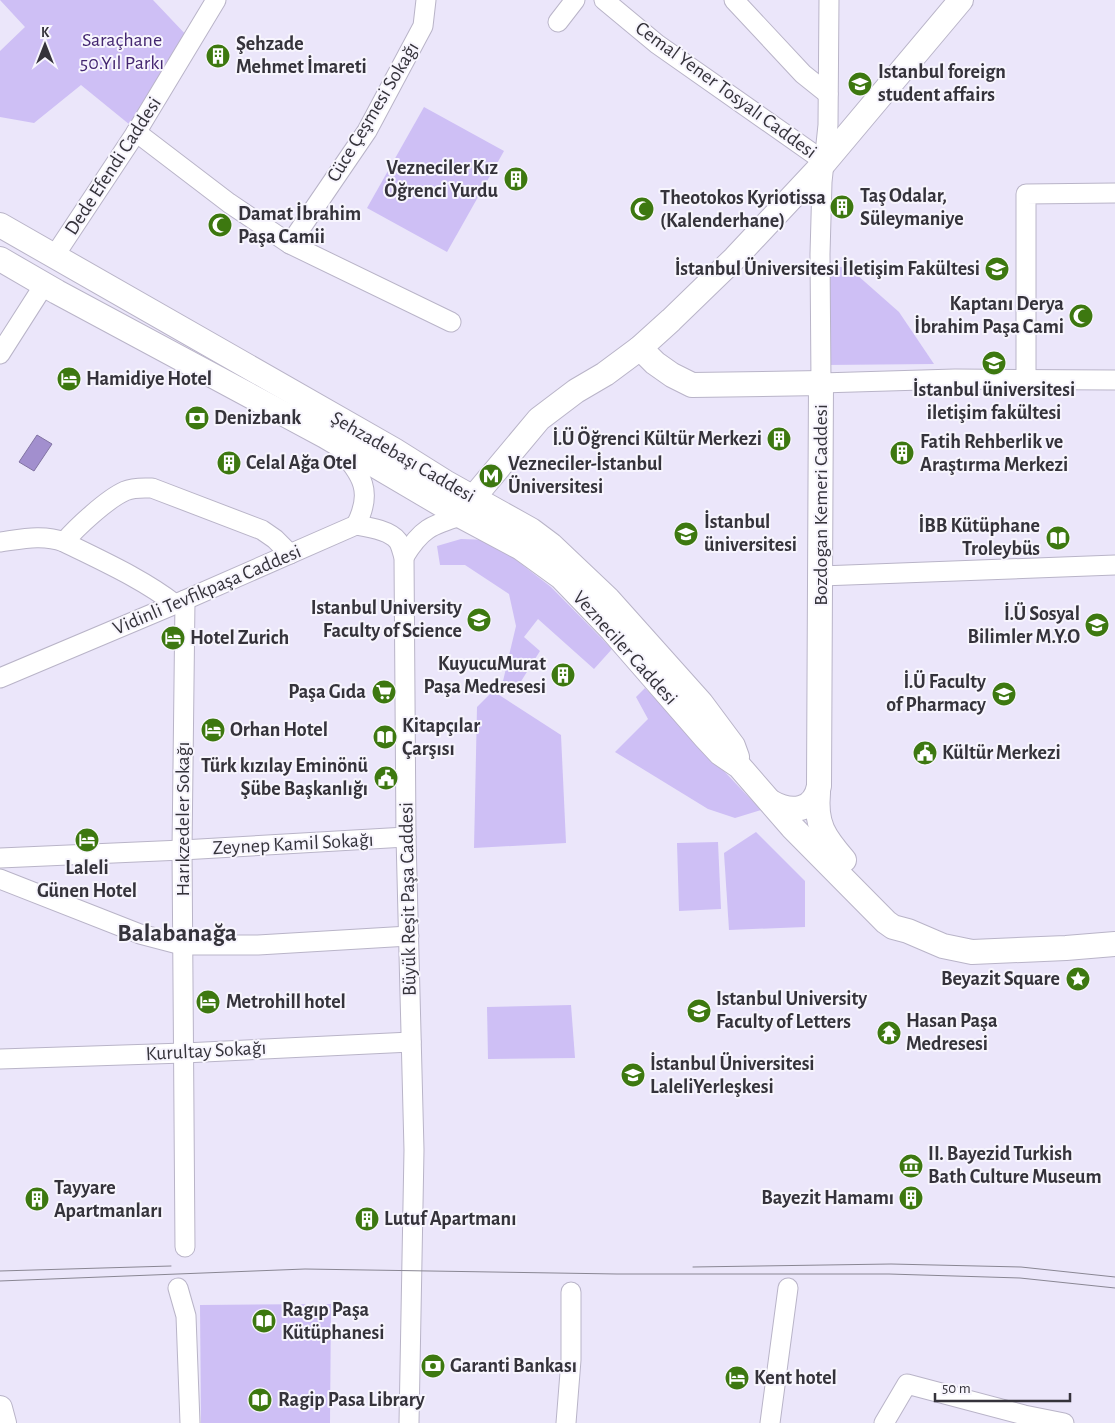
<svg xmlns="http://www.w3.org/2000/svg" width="1115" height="1423" font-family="'Alegreya Sans',sans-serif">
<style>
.green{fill:#cebff5}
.water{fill:#a28fce;stroke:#8173a2}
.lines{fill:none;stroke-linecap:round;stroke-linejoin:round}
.minor-casing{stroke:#b9b4c8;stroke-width:21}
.major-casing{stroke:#b9b4c8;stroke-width:26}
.minor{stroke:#fff;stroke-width:19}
.major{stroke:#fff;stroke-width:24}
.tram{stroke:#898693;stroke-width:1}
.labels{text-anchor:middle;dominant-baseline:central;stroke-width:4;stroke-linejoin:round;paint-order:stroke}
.park-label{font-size:20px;fill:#432670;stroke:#f7f5fd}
.poi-label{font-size:20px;font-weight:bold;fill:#35333b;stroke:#f7f5fd;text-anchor:start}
.street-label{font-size:20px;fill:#35333b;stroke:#f7f5fd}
.district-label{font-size:25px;font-weight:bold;fill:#35333b;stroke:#f7f5fd}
</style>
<rect width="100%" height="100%" fill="#ebe6fa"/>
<g class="green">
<polygon points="0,0 153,0 189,38 135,129 81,85 34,123 0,117 0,51 25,27"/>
<polygon points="424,107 504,151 447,252 367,208"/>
<polygon points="824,267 848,267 899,312 934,364 825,365"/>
<polygon points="461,539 490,540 551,587 612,649 594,669 538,619 524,637 540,651 515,691 503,681 516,626 509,594 465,565 440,565 437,546"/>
<polygon points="645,688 761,810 735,818 708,809 615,752 648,719 636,697"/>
<polygon points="493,691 561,735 566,843 474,848 477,707"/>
<polygon points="756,832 805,881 805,927 729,930 724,853"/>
<polygon points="718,842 721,909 679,911 677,843"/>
<polygon points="571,1005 575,1058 488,1059 487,1007"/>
<polygon points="331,1304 330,1423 201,1423 200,1305"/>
</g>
<polygon class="water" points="37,435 52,444 34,471 19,462"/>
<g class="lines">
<defs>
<g id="minor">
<polyline points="604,0 657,44 825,162"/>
<polyline points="734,0 803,74 828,94"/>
<polyline points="829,0 828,125 822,182 820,254 821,383 955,379 1115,380"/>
<polyline points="558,22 575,0"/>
<polyline points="136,132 229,203 290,244 451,322"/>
<polyline points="290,244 367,131 423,26 426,0"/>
<polyline points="55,255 137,131 216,0"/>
<polyline points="0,354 44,285"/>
<polyline points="1026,379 1026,194 1115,193"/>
<path d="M339 448C361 475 374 490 356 525"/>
<path d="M0 542C22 539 43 534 64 542 102 561 141 578 175 604"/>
<path d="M64 542C77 527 107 499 125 491 134 487 143 488 152 488L262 530 275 539 290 554"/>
<path d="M404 557C421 529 431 525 461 516"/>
<polyline points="821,576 1115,565"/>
<polyline points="185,600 182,850 185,1247"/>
<path d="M0 678 185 600 356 525C368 527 390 530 398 541 401 545 402 552 404 557L406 837 414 1150 409 1423"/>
<polyline points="0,858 182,850 406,837"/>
<polyline points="0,879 140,934 182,945 258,945 409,936"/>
<polyline points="0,1059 184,1053 411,1042"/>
<polyline points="178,1288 186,1316 190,1423"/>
<polyline points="566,1423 571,1360 571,1292"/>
<polyline points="770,1423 788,1288"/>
<polyline points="884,1423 907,1384 1024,1415 1064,1423"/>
</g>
<g id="major">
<polyline points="0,225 394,450 445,482 531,530 551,545 608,599 701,703 733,746 737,757"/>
<polyline points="0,259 57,292 325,436 461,516 521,548 561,577 612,630 706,738 720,753 739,766 792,827 886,922 893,927 908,931 943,946 972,952 1066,948 1115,944"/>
<path d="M640 348 655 363 672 375 692 385 821 383 819 786C814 811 792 814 771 802"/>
<polyline points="473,498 539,419 576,391 605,374 640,348 671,320 735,258 825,162 961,0"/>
<path d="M818 793C815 824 824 837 844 860"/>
<polyline points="0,1408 4,1423"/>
</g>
</defs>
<use href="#minor" class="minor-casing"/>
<use href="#major" class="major-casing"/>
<use href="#minor" class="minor"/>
<use href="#major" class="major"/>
<g class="tram">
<polyline points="693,1267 891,1264 1021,1267 1115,1277"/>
<polyline points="0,1271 171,1266"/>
<polyline points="0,1281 305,1269 617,1274 889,1274 1020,1278 1115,1288"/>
</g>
</g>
<defs>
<symbol id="building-disc" viewBox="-11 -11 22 22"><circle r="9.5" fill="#3d7810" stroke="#f7f5fd"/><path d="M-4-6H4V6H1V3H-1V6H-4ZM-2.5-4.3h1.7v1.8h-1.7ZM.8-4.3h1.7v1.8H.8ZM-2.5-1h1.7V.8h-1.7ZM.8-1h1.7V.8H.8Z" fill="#fff"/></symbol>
<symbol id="university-disc" viewBox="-11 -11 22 22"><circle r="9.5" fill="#3d7810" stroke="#f7f5fd"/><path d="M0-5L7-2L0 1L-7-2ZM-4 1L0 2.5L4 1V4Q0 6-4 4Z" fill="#fff"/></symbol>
<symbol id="mosque-disc" viewBox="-11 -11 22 22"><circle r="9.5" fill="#3d7810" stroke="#f7f5fd"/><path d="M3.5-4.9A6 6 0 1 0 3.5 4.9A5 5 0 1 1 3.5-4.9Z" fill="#fff"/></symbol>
<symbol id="hotel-disc" viewBox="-11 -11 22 22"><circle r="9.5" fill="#3d7810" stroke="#f7f5fd"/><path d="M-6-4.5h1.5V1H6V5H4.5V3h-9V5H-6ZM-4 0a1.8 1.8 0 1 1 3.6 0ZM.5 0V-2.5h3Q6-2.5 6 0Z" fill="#fff"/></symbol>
<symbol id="bank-disc" viewBox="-11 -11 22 22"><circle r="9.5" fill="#3d7810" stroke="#f7f5fd"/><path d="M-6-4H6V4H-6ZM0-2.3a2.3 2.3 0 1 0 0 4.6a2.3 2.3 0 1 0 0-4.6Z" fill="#fff"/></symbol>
<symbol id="metro-disc" viewBox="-11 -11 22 22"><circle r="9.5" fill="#3d7810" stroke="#f7f5fd"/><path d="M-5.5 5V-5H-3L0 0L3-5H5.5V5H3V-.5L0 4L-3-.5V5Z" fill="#fff"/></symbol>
<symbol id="library-disc" viewBox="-11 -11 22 22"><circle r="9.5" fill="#3d7810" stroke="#f7f5fd"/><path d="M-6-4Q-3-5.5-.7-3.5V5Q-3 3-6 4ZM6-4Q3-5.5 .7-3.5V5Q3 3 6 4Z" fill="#fff"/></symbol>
<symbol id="supermarket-disc" viewBox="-11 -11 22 22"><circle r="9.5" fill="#3d7810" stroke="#f7f5fd"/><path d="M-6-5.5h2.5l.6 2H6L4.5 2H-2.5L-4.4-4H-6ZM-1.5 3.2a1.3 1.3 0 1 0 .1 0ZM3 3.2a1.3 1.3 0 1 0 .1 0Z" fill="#fff"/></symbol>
<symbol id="civic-disc" viewBox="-11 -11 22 22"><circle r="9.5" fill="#3d7810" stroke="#f7f5fd"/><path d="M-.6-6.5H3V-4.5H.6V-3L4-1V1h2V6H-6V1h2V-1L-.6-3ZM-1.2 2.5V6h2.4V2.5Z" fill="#fff"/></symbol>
<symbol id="sight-disc" viewBox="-11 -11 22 22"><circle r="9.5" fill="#3d7810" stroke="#f7f5fd"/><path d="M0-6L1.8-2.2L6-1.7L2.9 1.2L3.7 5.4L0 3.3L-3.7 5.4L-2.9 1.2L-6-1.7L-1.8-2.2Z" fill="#fff"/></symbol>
<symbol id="temple-disc" viewBox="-11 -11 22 22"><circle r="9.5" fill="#3d7810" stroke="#f7f5fd"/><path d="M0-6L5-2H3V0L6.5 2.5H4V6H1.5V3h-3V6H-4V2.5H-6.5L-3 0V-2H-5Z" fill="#fff"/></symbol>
<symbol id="museum-disc" viewBox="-11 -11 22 22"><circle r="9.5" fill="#3d7810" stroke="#f7f5fd"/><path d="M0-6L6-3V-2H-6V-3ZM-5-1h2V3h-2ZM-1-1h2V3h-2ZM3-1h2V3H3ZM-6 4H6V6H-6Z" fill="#fff"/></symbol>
</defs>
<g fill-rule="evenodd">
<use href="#building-disc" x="204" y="42" width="28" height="28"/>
<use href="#university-disc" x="846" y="70" width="28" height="28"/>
<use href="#building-disc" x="502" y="165" width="28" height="28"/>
<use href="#building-disc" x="828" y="193" width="28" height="28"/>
<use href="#mosque-disc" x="628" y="195" width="28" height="28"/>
<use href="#mosque-disc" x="206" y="211" width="28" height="28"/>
<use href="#university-disc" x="983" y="255" width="28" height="28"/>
<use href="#mosque-disc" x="1067" y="302" width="28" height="28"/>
<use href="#university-disc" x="980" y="349" width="28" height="28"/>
<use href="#hotel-disc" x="55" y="365" width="28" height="28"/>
<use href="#bank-disc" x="183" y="404" width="28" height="28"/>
<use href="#building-disc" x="765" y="425" width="28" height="28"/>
<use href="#building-disc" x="888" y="439" width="28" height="28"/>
<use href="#building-disc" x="215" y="449" width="28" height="28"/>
<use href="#metro-disc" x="477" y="462" width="28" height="28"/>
<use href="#university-disc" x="672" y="520" width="28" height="28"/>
<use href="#library-disc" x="1044" y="524" width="28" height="28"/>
<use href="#university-disc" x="465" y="606" width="28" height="28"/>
<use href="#university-disc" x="1083" y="611" width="28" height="28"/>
<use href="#hotel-disc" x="159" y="624" width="28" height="28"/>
<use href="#building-disc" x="549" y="661" width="28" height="28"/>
<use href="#supermarket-disc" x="370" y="678" width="28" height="28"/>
<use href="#university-disc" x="990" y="680" width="28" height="28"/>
<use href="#hotel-disc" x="199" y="716" width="28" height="28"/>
<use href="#library-disc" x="371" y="723" width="28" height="28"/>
<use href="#civic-disc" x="911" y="739" width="28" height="28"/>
<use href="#civic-disc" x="372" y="764" width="28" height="28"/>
<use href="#hotel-disc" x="73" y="826" width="28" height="28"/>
<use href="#sight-disc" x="1064" y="965" width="28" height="28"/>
<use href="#hotel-disc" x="194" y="988" width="28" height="28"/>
<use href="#university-disc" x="685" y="997" width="28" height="28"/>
<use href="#temple-disc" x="875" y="1019" width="28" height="28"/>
<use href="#university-disc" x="619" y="1061" width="28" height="28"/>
<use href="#museum-disc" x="897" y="1152" width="28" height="28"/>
<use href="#building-disc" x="897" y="1184" width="28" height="28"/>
<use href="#building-disc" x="23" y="1185" width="28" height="28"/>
<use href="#building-disc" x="353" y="1205" width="28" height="28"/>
<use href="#library-disc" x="250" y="1307" width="28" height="28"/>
<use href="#bank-disc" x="419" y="1352" width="28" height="28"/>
<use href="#hotel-disc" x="723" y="1364" width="28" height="28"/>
<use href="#library-disc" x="246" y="1386" width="28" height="28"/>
</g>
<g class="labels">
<g class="park-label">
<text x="122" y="40">Saraçhane<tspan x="122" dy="23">50.Yıl Parkı</tspan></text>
</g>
<g class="poi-label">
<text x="236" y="44">Şehzade<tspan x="236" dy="23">Mehmet İmareti</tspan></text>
<text x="878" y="72">Istanbul foreign<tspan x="878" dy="23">student affairs</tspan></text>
<text x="498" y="168" text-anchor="end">Vezneciler Kız<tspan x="498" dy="23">Öğrenci Yurdu</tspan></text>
<text x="860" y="196">Taş Odalar,<tspan x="860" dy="23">Süleymaniye</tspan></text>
<text x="660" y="198">Theotokos Kyriotissa<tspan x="660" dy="23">(Kalenderhane)</tspan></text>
<text x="238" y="214">Damat İbrahim<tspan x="238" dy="23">Paşa Camii</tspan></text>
<text x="980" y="269" text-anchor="end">İstanbul Üniversitesi İletişim Fakültesi</text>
<text x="1064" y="304" text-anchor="end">Kaptanı Derya<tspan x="1064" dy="23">İbrahim Paşa Cami</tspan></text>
<text x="86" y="379">Hamidiye Hotel</text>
<text x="994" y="390" text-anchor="middle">İstanbul üniversitesi<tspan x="994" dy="23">iletişim fakültesi</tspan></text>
<text x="214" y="418">Denizbank</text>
<text x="762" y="439" text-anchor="end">İ.Ü Öğrenci Kültür Merkezi</text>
<text x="920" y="442">Fatih Rehberlik ve<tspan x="920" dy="23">Araştırma Merkezi</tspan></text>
<text x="246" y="463">Celal Ağa Otel</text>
<text x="508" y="464">Vezneciler-İstanbul<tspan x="508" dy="23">Üniversitesi</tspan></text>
<text x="704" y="522">İstanbul<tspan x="704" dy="23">üniversitesi</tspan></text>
<text x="1040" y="526" text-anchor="end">İBB Kütüphane<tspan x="1040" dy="23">Troleybüs</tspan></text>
<text x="462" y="608" text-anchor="end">Istanbul University<tspan x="462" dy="23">Faculty of Science</tspan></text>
<text x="1080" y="614" text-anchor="end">İ.Ü Sosyal<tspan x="1080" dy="23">Bilimler M.Y.O</tspan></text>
<text x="190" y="638">Hotel Zurich</text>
<text x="546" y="664" text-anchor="end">KuyucuMurat<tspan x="546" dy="23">Paşa Medresesi</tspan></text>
<text x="986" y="682" text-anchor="end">İ.Ü Faculty<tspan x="986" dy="23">of Pharmacy</tspan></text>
<text x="366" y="692" text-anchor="end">Paşa Gıda</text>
<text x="402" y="726">Kitapçılar<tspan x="402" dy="23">Çarşısı</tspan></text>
<text x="230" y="730">Orhan Hotel</text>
<text x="942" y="753">Kültür Merkezi</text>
<text x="368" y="766" text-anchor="end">Türk kızılay Eminönü<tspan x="368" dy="23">Şübe Başkanlığı</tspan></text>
<text x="87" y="868" text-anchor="middle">Laleli<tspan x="87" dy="23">Günen Hotel</tspan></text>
<text x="1060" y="979" text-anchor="end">Beyazit Square</text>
<text x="716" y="999">Istanbul University<tspan x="716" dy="23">Faculty of Letters</tspan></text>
<text x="226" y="1002">Metrohill hotel</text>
<text x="906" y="1021">Hasan Paşa<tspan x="906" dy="23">Medresesi</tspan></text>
<text x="650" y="1064">İstanbul Üniversitesi<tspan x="650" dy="23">LaleliYerleşkesi</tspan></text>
<text x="928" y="1154">II. Bayezid Turkish<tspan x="928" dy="23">Bath Culture Museum</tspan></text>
<text x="54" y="1188">Tayyare<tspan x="54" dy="23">Apartmanları</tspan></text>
<text x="894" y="1198" text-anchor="end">Bayezit Hamamı</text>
<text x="384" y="1219">Lutuf Apartmanı</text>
<text x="282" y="1310">Ragıp Paşa<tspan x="282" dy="23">Kütüphanesi</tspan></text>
<text x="450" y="1366">Garanti Bankası</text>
<text x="754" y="1378">Kent hotel</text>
<text x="278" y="1400">Ragip Pasa Library</text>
</g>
<g class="street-label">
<text transform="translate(726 90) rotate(36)">Cemal Yener Tosyalı Caddesi</text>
<text transform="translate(373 112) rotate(-59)">Cüce Çeşmesi Sokağı</text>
<text transform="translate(113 166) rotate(-57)">Dede Efendi Caddesi</text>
<text transform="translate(403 457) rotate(30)">Şehzadebaşı Caddesi</text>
<text transform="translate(821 505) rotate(-90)">Bozdogan Kemeri Caddesi</text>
<text transform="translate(207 590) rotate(-23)">Vidinli Tevfikpaşa Caddesi</text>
<text transform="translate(625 648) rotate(48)">Vezneciler Caddesi</text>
<text transform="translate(183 819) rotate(-90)">Harıkzedeler Sokağı</text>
<text transform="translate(293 844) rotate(-3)">Zeynep Kamil Sokağı</text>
<text transform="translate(408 899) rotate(-91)">Büyük Reşit Paşa Caddesi</text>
<text transform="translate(206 1051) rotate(-3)">Kurultay Sokağı</text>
</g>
<g class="district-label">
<text x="177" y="933">Balabanağa</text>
</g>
</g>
<g transform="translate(45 45)" stroke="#f7f5fd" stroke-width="4" paint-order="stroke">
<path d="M0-4L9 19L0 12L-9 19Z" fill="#35333b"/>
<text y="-8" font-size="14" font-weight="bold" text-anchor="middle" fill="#35333b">K</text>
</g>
<path d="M935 1393v8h135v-8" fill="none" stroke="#35333b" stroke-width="2.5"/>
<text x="942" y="1393" font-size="15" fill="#35333b" stroke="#f7f5fd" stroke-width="4" paint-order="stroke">50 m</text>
</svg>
